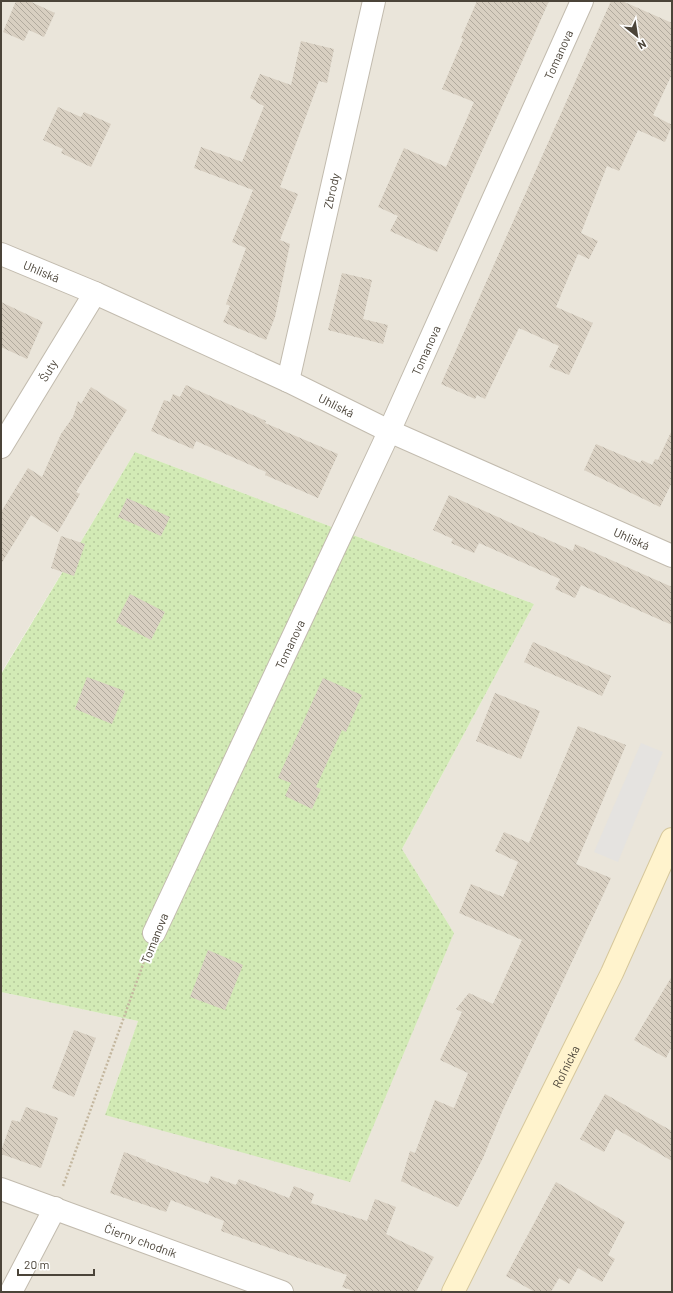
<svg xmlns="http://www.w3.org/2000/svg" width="673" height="1293" font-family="Barlow,sans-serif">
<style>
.residential{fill:#eae5da}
.garden{fill:url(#garden-dots)}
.parking{fill:#e5e3e0}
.building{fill:url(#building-back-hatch)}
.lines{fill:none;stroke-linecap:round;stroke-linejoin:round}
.street-casing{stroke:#c2bbae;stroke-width:24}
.secondary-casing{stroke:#d6c79b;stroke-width:24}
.path{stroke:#c4b79f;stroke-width:2.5;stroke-dasharray:2 2;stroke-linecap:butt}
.street{stroke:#fff;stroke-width:22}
.secondary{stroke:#fff3cd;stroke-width:22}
.labels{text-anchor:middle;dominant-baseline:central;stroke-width:4;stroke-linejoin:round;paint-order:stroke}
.street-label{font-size:12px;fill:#4b4439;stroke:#fff}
</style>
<defs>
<pattern id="garden-dots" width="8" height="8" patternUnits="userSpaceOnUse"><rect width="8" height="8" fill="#d2eab5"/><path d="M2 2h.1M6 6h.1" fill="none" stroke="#b6ca9c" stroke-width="1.8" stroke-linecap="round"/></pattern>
<pattern id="building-back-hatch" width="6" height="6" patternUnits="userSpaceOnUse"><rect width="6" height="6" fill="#d8cfc1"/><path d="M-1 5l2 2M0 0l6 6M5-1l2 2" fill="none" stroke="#b1aa9e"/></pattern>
</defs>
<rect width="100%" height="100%" fill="#f6f3ec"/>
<polygon class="residential" points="1,1 672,1 672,1292 1,1292 1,992 138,1021 105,1115 454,933 402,849 534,604 135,452 1,673"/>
<polygon class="garden" points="135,452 534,604 402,849 454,933 350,1182 105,1115 138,1021 1,992 1,674"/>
<polygon class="parking" points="641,743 663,752 618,862 594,852"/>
<g class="building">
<polygon points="16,1 29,1 55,13 44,37 29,30 24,41 3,32"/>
<polygon points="477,1 549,1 437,252 390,231 398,216 378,207 404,148 446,167 474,102 442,89 463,39 461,38"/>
<polygon points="611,1 622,1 672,23 672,74 653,115 672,125 665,142 638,130 619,171 607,166 581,233 598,241 589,259 578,254 556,307 593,323 569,375 549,367 559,346 519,328 485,399 477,395 475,399 441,384"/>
<polygon points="301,41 334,49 327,83 319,81 280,187 298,194 280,240 290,244 275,317 266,340 223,322 230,306 226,304 246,248 232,242 253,190 194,168 201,147 242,162 264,106 256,102 256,101 250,98 260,74 291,85"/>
<polygon points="58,107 81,117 84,112 111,124 91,167 61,153 63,149 43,140"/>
<polygon points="342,273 372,280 363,319 388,325 383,344 328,330"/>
<polygon points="1,302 43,322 27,359 1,347"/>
<polygon points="186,385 266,421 265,423 338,454 318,498 265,475 266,472 196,441 193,449 151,431 164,400 170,402 173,394 180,397"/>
<polygon points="91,387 127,410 76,492 80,494 58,532 31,515 1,564 1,512 28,468 42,477 61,434 73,417 78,401 81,404"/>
<polygon points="672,430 672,482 660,507 584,470 596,444 640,463 642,460 652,465 655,459 658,460"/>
<polygon points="449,495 573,551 575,544 672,587 672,625 581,585 575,598 555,589 560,579 479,543 474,553 451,543 453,539 433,530"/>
<polygon points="127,498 170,517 161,536 118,517"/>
<polygon points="61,536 85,544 74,576 51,568"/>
<polygon points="130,594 165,612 151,640 116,622"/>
<polygon points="533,642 611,676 602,696 524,662"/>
<polygon points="87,677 125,691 112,724 75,709"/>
<polygon points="323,678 362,695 346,732 342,730 316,787 321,789 312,809 285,796 291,783 278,778"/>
<polygon points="495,693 540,711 521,759 476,741"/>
<polygon points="578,726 626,745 576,864 611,878 502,1112 483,1158 458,1207 401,1181 410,1151 415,1153 435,1100 454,1108 468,1073 440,1060 462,1012 456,1009 469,993 493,1004 522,940 459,913 471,884 503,897 518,862 495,851 504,832 529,843"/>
<polygon points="208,950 243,965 225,1010 190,997"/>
<polygon points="672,976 672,1046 666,1058 634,1040"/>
<polygon points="74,1030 96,1038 74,1097 52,1088"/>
<polygon points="605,1094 672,1131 672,1161 616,1129 604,1152 580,1139"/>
<polygon points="26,1107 58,1118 41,1168 1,1154 1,1151 12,1120 20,1122"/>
<polygon points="124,1152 146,1160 145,1161 208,1184 211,1176 236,1185 239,1179 289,1198 294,1186 314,1194 311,1203 367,1221 375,1199 396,1207 386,1234 434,1257 416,1292 357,1292 342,1287 347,1275 221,1231 224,1221 171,1200 166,1212 110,1193"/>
<polygon points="556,1182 625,1222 608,1255 615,1259 602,1282 578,1268 569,1284 559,1278 551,1292 535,1292 506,1276"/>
</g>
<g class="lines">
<defs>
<g id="street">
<path id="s1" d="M1 254 95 293 288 381 389 431 672 556"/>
<path id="s2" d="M288 381 374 1"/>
<path id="s3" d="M1 447 95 293"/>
<path id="s4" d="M154 933 383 445 582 1"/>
<path id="s5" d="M1 1189 282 1292"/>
<polyline points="11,1292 55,1208"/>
</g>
<g id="secondary">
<path id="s6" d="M453 1292 612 973 672 839"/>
</g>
</defs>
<use href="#street" class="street-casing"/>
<use href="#secondary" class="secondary-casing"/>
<polyline class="path" points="63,1186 146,956"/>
<use href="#street" class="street"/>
<use href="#secondary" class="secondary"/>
</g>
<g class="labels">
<g class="street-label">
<text stroke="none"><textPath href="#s4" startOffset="967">Tomanova</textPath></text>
<text stroke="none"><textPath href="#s2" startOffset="195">Zbrody</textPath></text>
<text stroke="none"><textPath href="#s1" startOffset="44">Uhliská</textPath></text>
<text stroke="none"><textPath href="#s4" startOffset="643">Tomanova</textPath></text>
<text stroke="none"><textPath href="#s3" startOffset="90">Šuty</textPath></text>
<text stroke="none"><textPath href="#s1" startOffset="368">Uhliská</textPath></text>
<text stroke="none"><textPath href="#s1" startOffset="692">Uhliská</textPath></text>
<text stroke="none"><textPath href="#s4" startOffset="319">Tomanova</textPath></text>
<text transform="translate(154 938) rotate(-68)">Tomanova</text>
<text stroke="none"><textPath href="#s6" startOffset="252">Roľnícka</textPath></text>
<text stroke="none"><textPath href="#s5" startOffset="149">Čierny chodník</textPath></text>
</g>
</g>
<rect width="673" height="1293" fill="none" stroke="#4b4439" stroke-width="4"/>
<g transform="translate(637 36) rotate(150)" stroke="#ffffff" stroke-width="3" paint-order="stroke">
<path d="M0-3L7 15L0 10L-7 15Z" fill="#4b4439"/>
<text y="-6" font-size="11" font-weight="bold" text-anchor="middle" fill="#4b4439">N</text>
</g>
<path d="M18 1269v6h76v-6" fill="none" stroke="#4b4439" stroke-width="2"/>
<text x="24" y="1269" font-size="12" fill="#4b4439" stroke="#ffffff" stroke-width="3" paint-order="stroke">20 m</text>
</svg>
